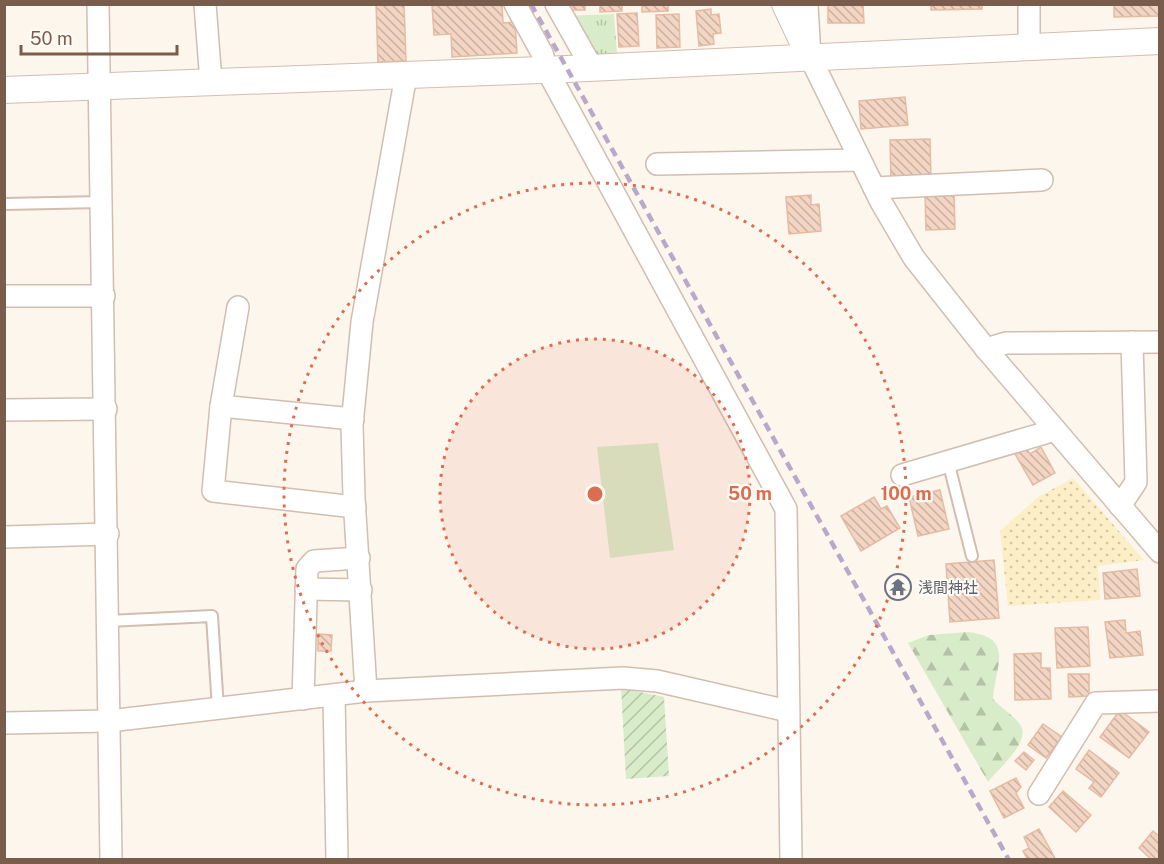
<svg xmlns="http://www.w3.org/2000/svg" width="1164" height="864" font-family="'Public Sans','Noto Sans JP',sans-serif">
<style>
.grass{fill:#d8ecc9}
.forest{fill:url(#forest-firs)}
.sand{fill:url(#sand-dots)}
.park{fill:url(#park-tufts)}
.garden{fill:url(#garden-furrows)}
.building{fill:url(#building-back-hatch);stroke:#e6bba3;stroke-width:1.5}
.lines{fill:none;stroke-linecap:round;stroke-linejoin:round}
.service-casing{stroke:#d1beb0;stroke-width:14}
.minor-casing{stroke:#d1beb0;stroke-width:24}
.tertiary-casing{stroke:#d1beb0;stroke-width:28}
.service{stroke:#fff;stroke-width:10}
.minor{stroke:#fff;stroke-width:21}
.tertiary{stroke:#fff;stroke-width:26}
.rail{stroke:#b9a8c9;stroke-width:4.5;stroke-dasharray:9 6;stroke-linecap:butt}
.ring{fill:none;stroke:#dc6d51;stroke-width:3;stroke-dasharray:3 6}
.labels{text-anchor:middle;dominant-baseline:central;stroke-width:4.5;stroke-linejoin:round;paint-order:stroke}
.worship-label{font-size:15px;fill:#5b616d;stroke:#fffaf3;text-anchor:start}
.centre{fill:#dc6d51;stroke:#fffaf3;stroke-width:3}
.ring-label{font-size:18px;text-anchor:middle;font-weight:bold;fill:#dc6d51;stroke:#fffaf3;stroke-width:4.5;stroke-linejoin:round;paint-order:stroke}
</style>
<defs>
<pattern id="forest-firs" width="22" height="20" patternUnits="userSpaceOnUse" patternTransform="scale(1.5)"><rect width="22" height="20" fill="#d8ecc9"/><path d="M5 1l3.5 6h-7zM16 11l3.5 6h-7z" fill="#b4c2a5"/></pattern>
<pattern id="sand-dots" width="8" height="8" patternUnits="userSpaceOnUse" patternTransform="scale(1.5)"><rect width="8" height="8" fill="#fcefc7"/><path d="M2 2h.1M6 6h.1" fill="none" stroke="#d1c5a4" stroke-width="1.8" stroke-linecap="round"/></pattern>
<pattern id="park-tufts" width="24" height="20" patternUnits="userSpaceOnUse" patternTransform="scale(1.5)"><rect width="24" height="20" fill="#d8ecc9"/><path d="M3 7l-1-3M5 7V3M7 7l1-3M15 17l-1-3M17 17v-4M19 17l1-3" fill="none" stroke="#b4c2a5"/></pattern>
<pattern id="garden-furrows" width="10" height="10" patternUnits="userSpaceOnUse" patternTransform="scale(1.5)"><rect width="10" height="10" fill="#d8ecc9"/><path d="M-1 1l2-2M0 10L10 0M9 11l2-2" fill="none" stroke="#b4c2a5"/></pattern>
<pattern id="building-back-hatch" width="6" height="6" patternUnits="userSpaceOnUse" patternTransform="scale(1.5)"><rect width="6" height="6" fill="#f3d5c3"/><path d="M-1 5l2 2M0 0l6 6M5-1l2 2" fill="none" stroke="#cab0a1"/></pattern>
</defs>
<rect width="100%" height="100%" fill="#fdf6ec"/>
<polygon class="grass" points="658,443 674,550 610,558 597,447"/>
<path class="forest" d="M967 632C1016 637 995 666 993 699 1001 708 1015 716 1021 726 1030 743 998 769 988 782L908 643 929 635Z"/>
<polygon class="sand" points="1073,478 1144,560 1098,566 1100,600 1008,606 1000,531 1038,497"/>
<polygon class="park" points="614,14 618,67 592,68 563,16"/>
<polygon class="garden" points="621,688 664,697 669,776 626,779"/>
<g class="building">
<polygon points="376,4 404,4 406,61 378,62"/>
<polygon points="502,4 503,23 515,22 517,53 452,57 451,34 434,35 432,5"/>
<rect x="564" y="4" width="21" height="6"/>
<polygon points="600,4 622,4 622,11 600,12"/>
<polygon points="642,4 668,4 668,11 642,12"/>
<polygon points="828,4 863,4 864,23 828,23"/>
<polygon points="931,4 982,4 982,9 931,10"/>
<polygon points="1114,4 1159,4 1159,16 1114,17"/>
<polygon points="711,9 711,15 719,14 721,33 713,34 714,44 699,46 696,11"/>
<polygon points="637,13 639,46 619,47 617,14"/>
<polygon points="679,14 680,47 657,48 656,15"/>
<polygon points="905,97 908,125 861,129 859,101"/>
<polygon points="930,139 931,179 891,180 890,140"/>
<polygon points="925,194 954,194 955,229 926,230"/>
<polygon points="811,195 811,205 819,204 821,231 789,234 786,197"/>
<polygon points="1026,447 1030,454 1041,447 1055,473 1033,485 1015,454"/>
<polygon points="940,490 949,529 918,536 909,497"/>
<polygon points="874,497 881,509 887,506 900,528 861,551 841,516"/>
<polygon points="994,560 999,618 950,622 946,564"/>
<polygon points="1137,569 1140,596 1105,599 1103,573"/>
<polygon points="902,575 911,589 894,599 885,585"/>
<polygon points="1125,620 1126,633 1140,631 1143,655 1110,658 1105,622"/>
<polygon points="1088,627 1090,666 1057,668 1055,628"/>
<polygon points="318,634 332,635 331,651 318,651"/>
<polygon points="1041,653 1041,668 1050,668 1051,699 1015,700 1014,654"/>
<polygon points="1068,674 1089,674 1089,696 1069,697"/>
<polygon points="1120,710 1149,732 1129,758 1100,737"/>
<polygon points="1043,724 1062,737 1046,758 1028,745"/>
<polygon points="1089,750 1119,773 1101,797 1089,788 1094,782 1076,769"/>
<polygon points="1024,752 1034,760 1026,770 1015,761"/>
<polygon points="1016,778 1021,787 1016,793 1024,808 1004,818 990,791"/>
<polygon points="1063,791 1091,815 1076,832 1049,807"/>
<polygon points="1039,829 1056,860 1028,860 1023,851 1029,848 1024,837"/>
<polygon points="1153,831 1160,837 1160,860 1152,860 1139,848"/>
</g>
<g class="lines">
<defs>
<g id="service">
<polyline points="4,204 102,202"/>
<polyline points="948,461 972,556"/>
<polyline points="108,621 212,616 218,709"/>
</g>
<g id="minor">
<polyline points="98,4 111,860"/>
<polyline points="205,4 211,82"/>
<polyline points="515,4 542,53 547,70 786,509 791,860"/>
<polyline points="556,4 592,68"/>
<polyline points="807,4 810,57 881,202 914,258 986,349 1160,552"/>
<polyline points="1029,4 1029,47"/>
<polyline points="657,164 860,160"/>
<polyline points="874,188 1042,180"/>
<polyline points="4,296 104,296"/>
<polyline points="238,307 221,406 213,491 355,507"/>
<polyline points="986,349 1006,343 1160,342"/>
<polyline points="221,406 353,419"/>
<polyline points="4,410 106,409"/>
<polyline points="902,475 1055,430"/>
<polyline points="1120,506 1136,482 1132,342"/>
<polyline points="4,537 108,534"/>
<polyline points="306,589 361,590"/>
<polyline points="366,691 354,498 352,425 362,322 406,75"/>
<polyline points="334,695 337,860"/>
<polyline points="303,699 307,569 314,561 359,558"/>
<polyline points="4,723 109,721 366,691 623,678 657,681 788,711"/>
<polyline points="1039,794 1096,703 1160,701"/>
</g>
<g id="tertiary">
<polyline points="785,4 810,57"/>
<polyline points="4,90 567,69 1160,41"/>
</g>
</defs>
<use href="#service" class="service-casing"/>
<use href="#minor" class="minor-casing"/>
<use href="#tertiary" class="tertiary-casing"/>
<use href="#service" class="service"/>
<use href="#minor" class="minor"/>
<use href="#tertiary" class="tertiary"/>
<polyline class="rail" points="531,4 1009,860"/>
</g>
<circle cx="595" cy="494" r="155" fill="#dc6d51" fill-opacity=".12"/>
<g class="ring">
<circle cx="595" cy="494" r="155"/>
<circle cx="595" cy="494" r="311"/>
</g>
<defs>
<symbol id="temple-ring" viewBox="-11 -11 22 22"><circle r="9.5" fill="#fffaf3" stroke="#6b7280" stroke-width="1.5"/><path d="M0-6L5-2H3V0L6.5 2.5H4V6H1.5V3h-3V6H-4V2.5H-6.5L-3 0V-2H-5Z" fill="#6b7280"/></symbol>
</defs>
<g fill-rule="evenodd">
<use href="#temple-ring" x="883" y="572" width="30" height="30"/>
</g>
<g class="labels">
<g class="worship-label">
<text x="918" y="587">浅間神社</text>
</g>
</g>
<circle cx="595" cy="494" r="9" class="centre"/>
<g class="ring-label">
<text x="750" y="500">50 m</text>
<text x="906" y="500">100 m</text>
</g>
<rect width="1164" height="864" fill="none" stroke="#7a5c4d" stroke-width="12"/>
<path d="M21 45v9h156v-9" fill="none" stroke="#7a5c4d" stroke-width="3"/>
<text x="30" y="45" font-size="18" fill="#7a5c4d" stroke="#fffaf3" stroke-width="4.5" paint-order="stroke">50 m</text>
</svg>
